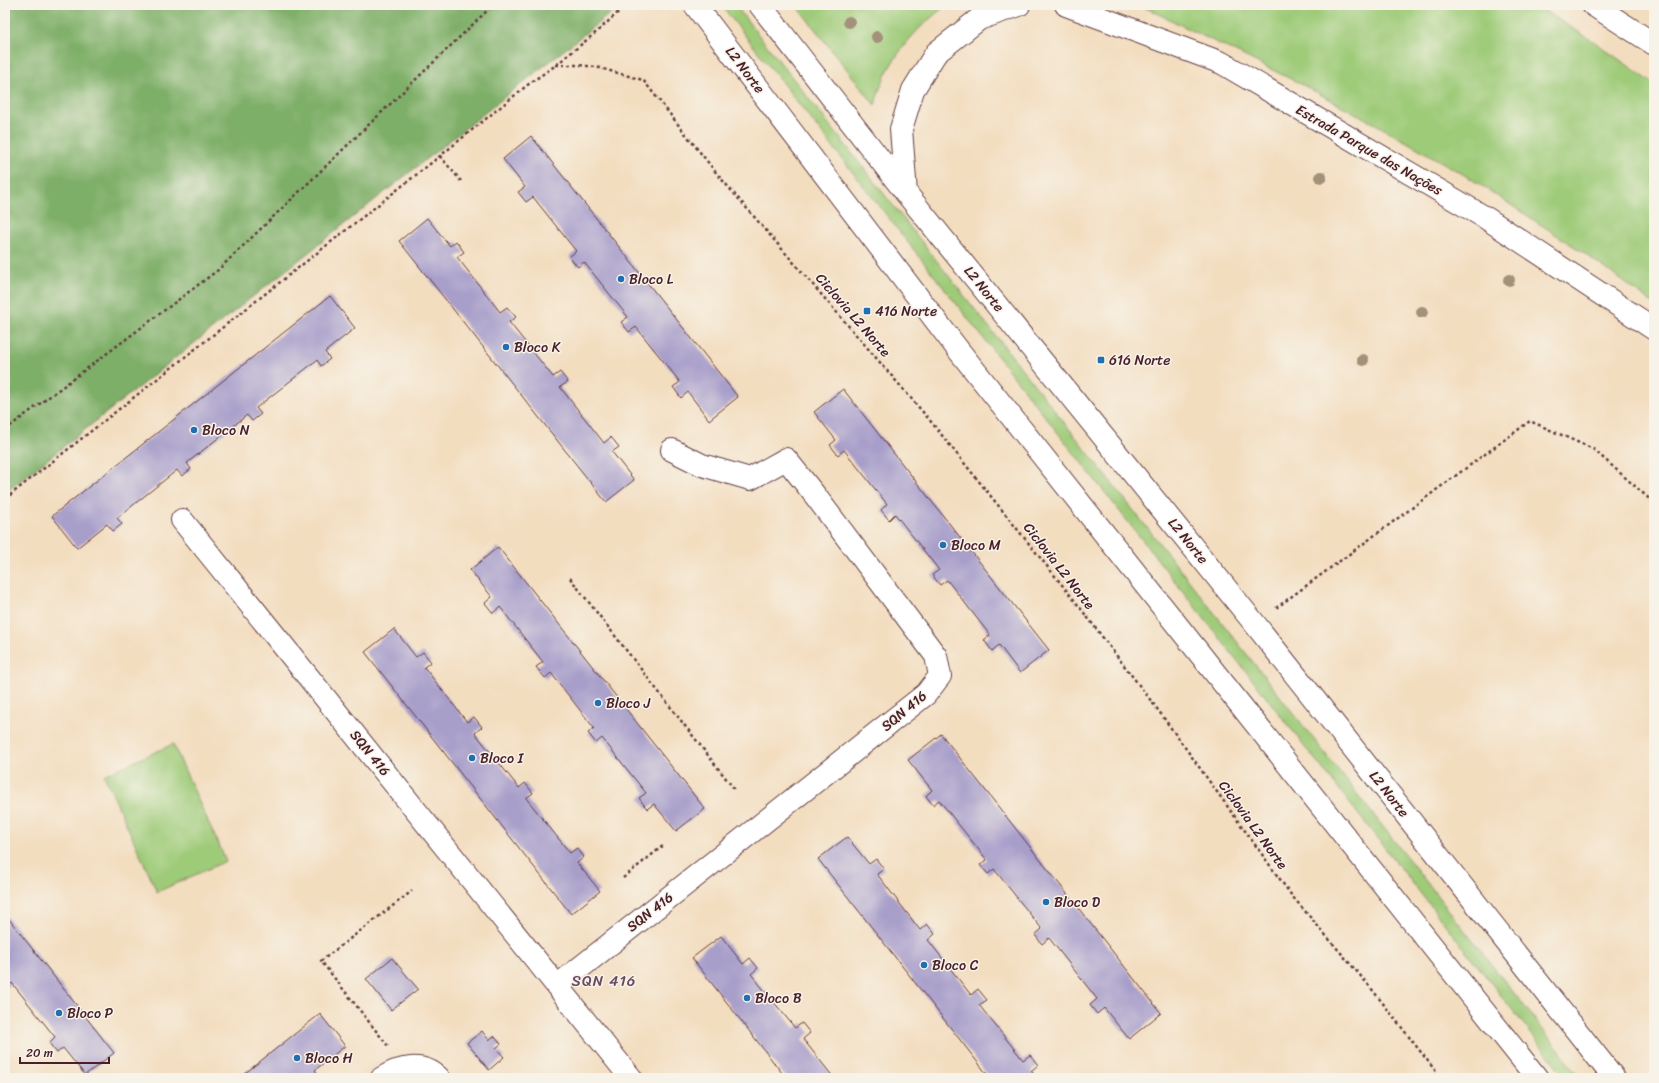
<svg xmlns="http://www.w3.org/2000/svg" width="1659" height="1083" font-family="Sriracha,sans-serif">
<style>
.green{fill:#9ecb78;stroke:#747552}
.forest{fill:#7eaf68;stroke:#64674a}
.building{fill:#a79eca}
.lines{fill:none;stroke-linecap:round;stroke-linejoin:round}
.street-casing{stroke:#633c41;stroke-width:24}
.primary-casing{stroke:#633c41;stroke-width:24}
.highway-casing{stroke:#633c41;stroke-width:24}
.path{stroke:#633c41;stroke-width:2.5;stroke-dasharray:3 3;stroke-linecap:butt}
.street{stroke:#fff;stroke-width:22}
.primary{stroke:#fff;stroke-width:22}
.highway{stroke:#fff;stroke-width:22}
.tree{fill:#a4917a}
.poi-dot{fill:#1f6fb2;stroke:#f7f3e8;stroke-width:1.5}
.labels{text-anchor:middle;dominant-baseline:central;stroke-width:3;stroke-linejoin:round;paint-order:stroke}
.street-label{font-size:14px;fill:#4a1f2b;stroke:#f7f3e8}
.poi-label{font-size:14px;fill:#4a1f2b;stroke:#f7f3e8;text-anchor:start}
.neighbourhood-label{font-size:15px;letter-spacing:1px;fill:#6b4b63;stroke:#f7f3e8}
</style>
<rect width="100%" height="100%" fill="#f7f3e8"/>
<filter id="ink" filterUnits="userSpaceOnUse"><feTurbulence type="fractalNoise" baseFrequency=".025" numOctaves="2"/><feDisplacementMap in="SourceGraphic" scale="8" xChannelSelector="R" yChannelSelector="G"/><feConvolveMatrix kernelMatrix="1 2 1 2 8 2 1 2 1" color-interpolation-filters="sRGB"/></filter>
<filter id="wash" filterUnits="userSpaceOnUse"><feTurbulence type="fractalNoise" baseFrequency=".012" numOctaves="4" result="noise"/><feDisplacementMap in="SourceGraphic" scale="16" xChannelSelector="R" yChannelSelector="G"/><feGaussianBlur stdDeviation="0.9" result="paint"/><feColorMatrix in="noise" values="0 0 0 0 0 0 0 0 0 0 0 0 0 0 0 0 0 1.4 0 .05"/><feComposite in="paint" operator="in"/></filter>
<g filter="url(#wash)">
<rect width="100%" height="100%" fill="#f3ddbf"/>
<g class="green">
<polygon points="721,5 735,5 1581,1078 1566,1078"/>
<path d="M796 5H947C914 29 884 64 875 105Z"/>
<polygon points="1140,5 1535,5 1593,41 1654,84 1654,304 1584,253 1473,180 1379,126 1303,85"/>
<polygon points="173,744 226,861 157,892 104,775"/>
</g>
<polygon class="forest" points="5,5 621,5 5,493"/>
<g id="blocks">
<g class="building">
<polygon points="531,136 738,397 709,420 688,392 681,398 673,387 680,382 636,327 629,332 621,322 628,317 584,262 578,267 569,257 576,251 533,197 526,202 518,192 525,187 503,159"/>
<polygon points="427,218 450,246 456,241 464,252 457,257 500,312 507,307 516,317 509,322 553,377 560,372 568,382 560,387 604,443 611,437 619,447 612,452 634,480 606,502 399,241"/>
<polygon points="330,296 355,328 325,352 330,359 321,366 317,360 256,408 261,414 252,421 247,415 187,463 191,469 182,476 177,470 117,518 122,524 113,531 107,524 77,548 52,516"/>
<polygon points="843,389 1049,650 1020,673 999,645 992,651 984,640 990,635 947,580 940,585 932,575 939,570 895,514 889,520 881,510 887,504 844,450 838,455 830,445 836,440 814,412"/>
<polygon points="498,547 705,809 676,831 654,804 647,809 639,798 646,793 602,738 596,743 588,733 594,728 551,673 545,678 536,667 543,662 500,607 493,613 485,603 492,597 470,570"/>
<polygon points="394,629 416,657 423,652 431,662 424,667 467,722 474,717 482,727 475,733 519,788 525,783 533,793 526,798 570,853 577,848 584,857 577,863 600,891 571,914 365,652"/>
<polygon points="941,734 1161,1013 1129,1039 1104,1008 1097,1014 1090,1005 1097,999 1049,938 1042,944 1035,935 1042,929 994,869 988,874 980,865 987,860 939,800 933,805 926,796 932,790 908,760"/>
<polygon points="847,837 869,864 876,859 884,869 877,874 920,930 927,924 935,934 928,940 971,995 978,989 987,1000 979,1005 1023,1060 1030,1055 1038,1065 1031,1071 1037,1078 990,1078 818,859"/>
<polygon points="5,914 114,1053 85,1075 63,1048 57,1053 49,1043 55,1037 12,983 6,988 5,987"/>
<polygon points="721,936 743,964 750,958 758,968 751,974 795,1028 802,1023 810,1033 803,1039 834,1078 786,1078 692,958"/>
<polygon points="392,958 418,989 391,1010 366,979"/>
<polygon points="320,1014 345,1046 315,1070 320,1077 319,1078 306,1077 304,1078 239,1078"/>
<polygon points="482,1031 489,1040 494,1036 501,1044 496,1048 504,1057 489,1070 467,1043"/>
</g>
</g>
</g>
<g filter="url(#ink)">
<use href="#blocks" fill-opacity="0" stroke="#633c41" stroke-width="1"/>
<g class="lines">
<defs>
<g id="street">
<polyline points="182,520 631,1078"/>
<polyline points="557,986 926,694 940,676 936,656 814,494 786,459 750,479 702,465 672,450"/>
<path d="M382 1078C399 1067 423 1062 439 1078"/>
</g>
<g id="primary">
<polyline points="695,5 956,347 1537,1078"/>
<polyline points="760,5 906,193 1255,624 1614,1078"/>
</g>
<g id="highway">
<polyline points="1066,5 1222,63 1486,218 1654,329"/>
<polyline points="1593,5 1654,44"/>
<polyline points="906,193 901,129 913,90 936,53 979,19 1019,5"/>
</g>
</defs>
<use href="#street" class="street-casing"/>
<use href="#primary" class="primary-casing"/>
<use href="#highway" class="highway-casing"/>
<g class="path">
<polyline points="556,65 579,65 596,67 643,80 718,175 928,418 1075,601 1158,710 1292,896 1371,988 1441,1078"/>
<polyline points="440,156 461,181"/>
<polyline points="5,430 218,270 493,5"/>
<polyline points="5,499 440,156 530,83 556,65 599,30 626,5"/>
<polyline points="570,578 735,790"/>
<polyline points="1276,608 1530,421 1593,449 1654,503"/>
<polyline points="623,878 664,845"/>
<polyline points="388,1046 321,961 412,891"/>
</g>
<use href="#street" class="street"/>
<use href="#primary" class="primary"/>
<use href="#highway" class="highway"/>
</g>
<g class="tree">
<circle cx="849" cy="22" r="6"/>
<circle cx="877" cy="37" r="6"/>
<circle cx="1321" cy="177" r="6"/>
<circle cx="1509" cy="280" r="6"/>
<circle cx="1422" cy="312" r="6"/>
<circle cx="1363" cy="360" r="6"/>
</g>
</g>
<g class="poi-dot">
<circle cx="621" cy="279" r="4"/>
<rect x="863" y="307" width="8" height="8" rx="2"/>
<circle cx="506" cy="347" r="4"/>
<rect x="1097" y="356" width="8" height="8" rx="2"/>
<circle cx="194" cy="430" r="4"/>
<circle cx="943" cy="545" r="4"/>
<circle cx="598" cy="703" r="4"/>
<circle cx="472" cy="758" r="4"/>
<circle cx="1046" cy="902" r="4"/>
<circle cx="924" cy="965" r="4"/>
<circle cx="747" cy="998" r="4"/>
<circle cx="59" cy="1013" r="4"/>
<circle cx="297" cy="1058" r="4"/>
</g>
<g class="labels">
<g class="street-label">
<text transform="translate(745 70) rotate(53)">L2 Norte</text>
<text transform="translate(1369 150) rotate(30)">Estrada Parque das Nações</text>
<text transform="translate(984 289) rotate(51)">L2 Norte</text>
<text transform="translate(853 315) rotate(49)">Ciclovia L2 Norte</text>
<text transform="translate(1188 541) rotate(51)">L2 Norte</text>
<text transform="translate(1059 566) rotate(52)">Ciclovia L2 Norte</text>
<text transform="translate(904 711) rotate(-40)">SQN 416</text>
<text transform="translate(370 753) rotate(51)">SQN 416</text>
<text transform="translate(1389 794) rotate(52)">L2 Norte</text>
<text transform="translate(1253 825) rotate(54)">Ciclovia L2 Norte</text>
<text transform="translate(650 912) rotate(-38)">SQN 416</text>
</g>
<g class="poi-label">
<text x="629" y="279">Bloco L</text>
<text x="875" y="311">416 Norte</text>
<text x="514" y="347">Bloco K</text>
<text x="1109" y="360">616 Norte</text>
<text x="202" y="430">Bloco N</text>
<text x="951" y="545">Bloco M</text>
<text x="606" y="703">Bloco J</text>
<text x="480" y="758">Bloco I</text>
<text x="1054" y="902">Bloco D</text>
<text x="932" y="965">Bloco C</text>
<text x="755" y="998">Bloco B</text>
<text x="67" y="1013">Bloco P</text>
<text x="305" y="1058">Bloco H</text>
</g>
<g class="neighbourhood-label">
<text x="604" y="981">SQN 416</text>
</g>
</g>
<rect width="1659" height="1083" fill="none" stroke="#f7f3e8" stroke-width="20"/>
<path d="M20 1057v6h89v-6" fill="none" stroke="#4a1f2b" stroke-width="2"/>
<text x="26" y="1057" font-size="12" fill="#4a1f2b" stroke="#f7f3e8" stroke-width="3" paint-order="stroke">20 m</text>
</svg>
